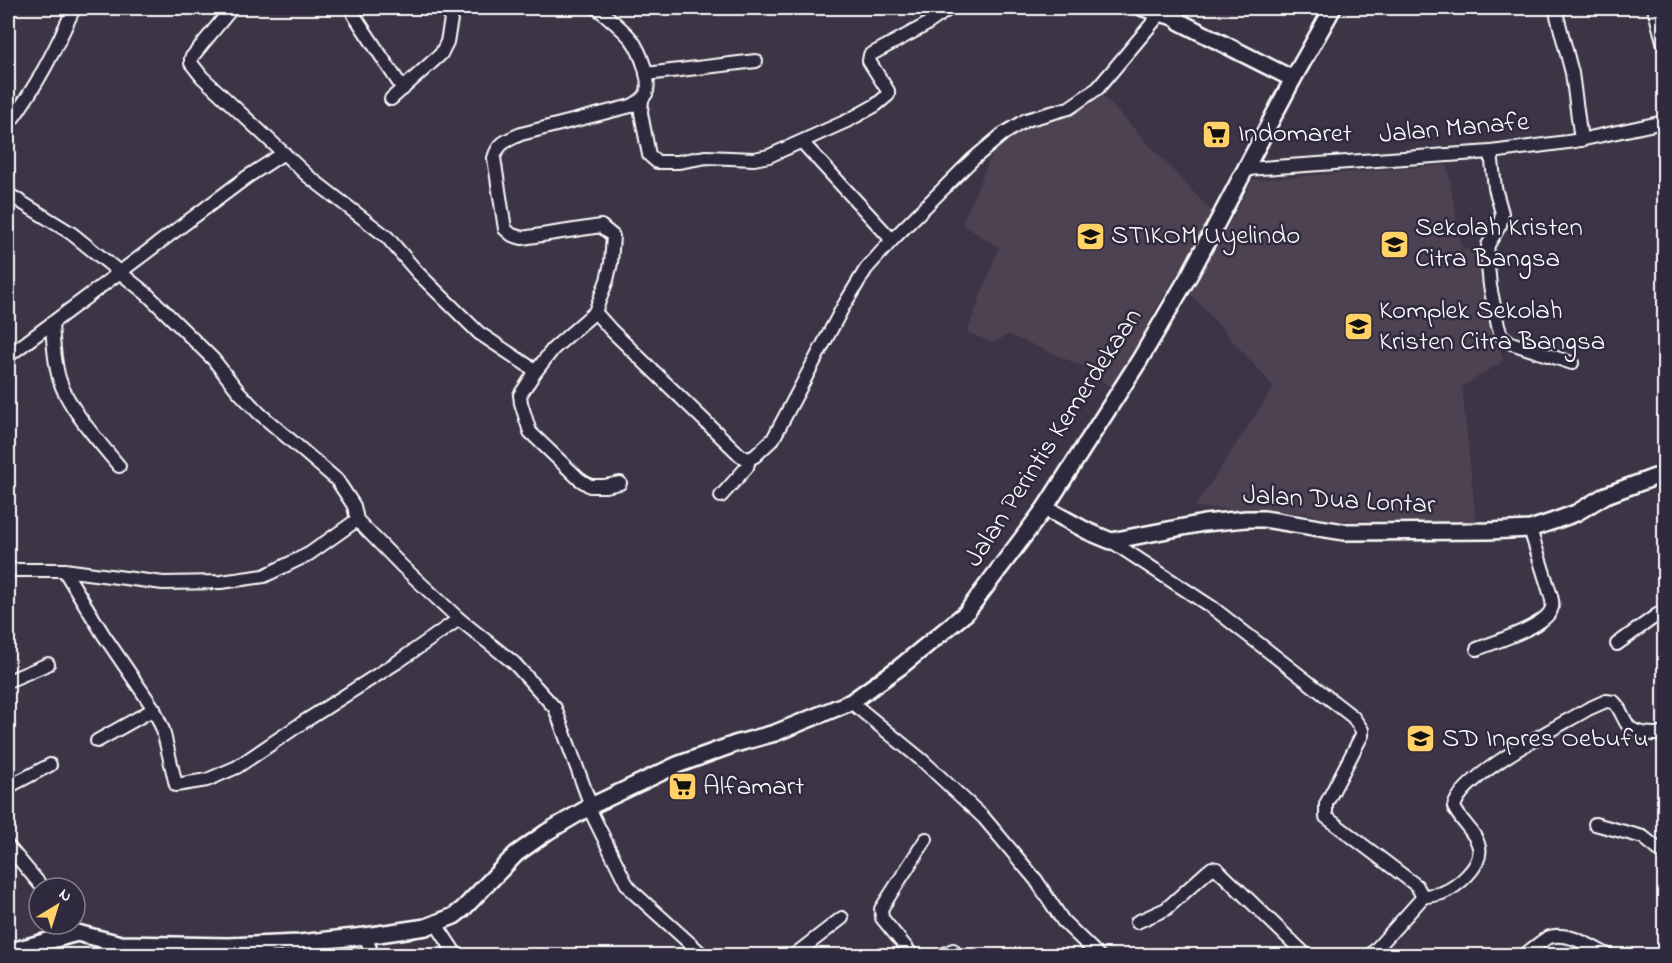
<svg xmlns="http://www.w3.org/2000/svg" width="1672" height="963" font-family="'Indie Flower',sans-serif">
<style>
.built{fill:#4e4251}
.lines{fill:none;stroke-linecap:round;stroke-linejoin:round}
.minor-casing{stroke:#fff;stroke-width:16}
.tertiary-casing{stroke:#fff;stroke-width:20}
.minor{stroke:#2f2a3d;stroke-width:12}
.tertiary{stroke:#2f2a3d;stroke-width:15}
.labels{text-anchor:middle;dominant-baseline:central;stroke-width:5;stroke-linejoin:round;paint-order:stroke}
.street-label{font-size:27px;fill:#fff;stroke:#2f2a3d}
.poi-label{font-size:27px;fill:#fff;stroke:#2f2a3d;text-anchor:start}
</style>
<rect width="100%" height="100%" fill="#3d3546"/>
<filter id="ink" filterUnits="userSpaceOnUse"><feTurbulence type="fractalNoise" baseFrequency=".0167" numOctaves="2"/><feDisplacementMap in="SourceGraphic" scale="12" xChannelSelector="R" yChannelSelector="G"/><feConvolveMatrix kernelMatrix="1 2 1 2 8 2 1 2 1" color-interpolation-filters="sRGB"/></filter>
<g filter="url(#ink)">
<g class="built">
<polygon points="1103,96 1214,214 1152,315 1119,394 1085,367 1008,334 994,343 967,332 999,247 962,224 998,140 1026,124 1079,106"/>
<polygon points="1447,165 1462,250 1479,248 1503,361 1462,387 1476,521 1328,520 1306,513 1195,507 1274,387 1191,294 1253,180"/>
</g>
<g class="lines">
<defs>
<g id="minor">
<polyline points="232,8 191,58 191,63 202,77 308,176 387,237 418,273 479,333 536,371"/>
<path d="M597 8C609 18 622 28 632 40 640 51 652 81 646 94 643 99 637 103 631 106L521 134C507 140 498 143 494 158L505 229 512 235 522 238 601 226 613 236 611 263 607 280 595 312 553 349 536 371 520 395 521 403 530 432 579 479 590 486H605L620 483"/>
<polyline points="1555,8 1572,73 1581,140"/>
<polyline points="1654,8 1664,45"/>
<polyline points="354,15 403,89"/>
<polyline points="646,74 756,61"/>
<polyline points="391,99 441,54 447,42 453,8"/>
<polyline points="642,99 641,113 649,155 657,162 678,162 706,157 754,159 769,156 849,120 876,105 888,95 888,91 869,61 870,55 924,26 950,8"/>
<path d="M8 125C37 86 54 52 74 8"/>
<polyline points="802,142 892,240"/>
<polyline points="1491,152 1495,188 1502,213 1500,225 1488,245 1487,255 1490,286 1498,326 1501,335 1511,343 1572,363"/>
<polyline points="1247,169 1491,152 1575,141 1664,122"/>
<polyline points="8,194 71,233 148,295 213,359 239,392 259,413 337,480 354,506 357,520 402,566 459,619 514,663 555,708 591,806"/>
<polyline points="595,312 611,330 741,456 749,459 755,456 773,439 843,307 866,269 892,240 972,160 1003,134 1026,120 1069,108 1098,88 1160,14"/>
<path d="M52 323C53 341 54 361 59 378 67 407 100 443 119 466"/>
<polyline points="8,356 247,177 284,153"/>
<polyline points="721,496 747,467 749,459"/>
<polyline points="1111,541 1213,608 1353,717 1362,730 1362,735 1326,804 1326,817 1417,886 1423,897"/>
<polyline points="8,570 64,570 163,583 221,582 264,576 309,554 357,520"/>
<polyline points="64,570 103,634 154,709 163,730 176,785 207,780 237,767 302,723 399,661 459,619"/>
<polyline points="1617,644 1664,610"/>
<path d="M1477 649C1494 642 1544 627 1551 610 1554 605 1552 601 1551 596L1530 529"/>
<polyline points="8,681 48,664"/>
<polyline points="851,702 923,761 984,818 1036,880 1063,921 1099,956"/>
<polyline points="97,741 154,709"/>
<polyline points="8,787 50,765"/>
<polyline points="589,808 626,883 633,892 704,956"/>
<polyline points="1595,824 1643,837 1664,854"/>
<polyline points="8,846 43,888"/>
<path d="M1423 897C1429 895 1436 895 1442 893 1457 887 1483 866 1479 847 1476 832 1460 821 1454 807 1461 775 1558 727 1588 709L1606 701 1614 702C1620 708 1622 716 1627 724 1633 735 1653 734 1664 734"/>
<polyline points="1137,922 1166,909 1207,872 1212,868 1217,869 1307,956"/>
<polyline points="436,924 457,956"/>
<polyline points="365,936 373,956"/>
<polyline points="793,956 842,918"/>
<polyline points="913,956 882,918 881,909 926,839"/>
<polyline points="940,956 953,950"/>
<polyline points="1370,956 1423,897"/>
<path d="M1523 956C1531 950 1539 943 1547 938 1566 929 1593 948 1610 956"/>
</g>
<g id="tertiary">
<polyline points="1143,8 1177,18 1180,22 1293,79"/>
<polyline points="1045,508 1087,531 1111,541 1204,523 1246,519 1264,519 1344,532 1488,531 1530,529 1554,521 1576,513 1606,495 1655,477 1664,477"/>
<polyline points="8,952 77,933 121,944 228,946 299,943 365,936 426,927 454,916 463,909 516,854 547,832 591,806 677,765 735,744 775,733 851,702 900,667 966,613 1045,508 1139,361 1190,274 1293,79 1333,8"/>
</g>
</defs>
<use href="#minor" class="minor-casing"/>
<use href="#tertiary" class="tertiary-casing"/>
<use href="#minor" class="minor"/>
<use href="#tertiary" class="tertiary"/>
</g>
</g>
<defs>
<symbol id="supermarket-square" viewBox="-11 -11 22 22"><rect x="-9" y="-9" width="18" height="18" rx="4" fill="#ffd166" stroke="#2f2a3d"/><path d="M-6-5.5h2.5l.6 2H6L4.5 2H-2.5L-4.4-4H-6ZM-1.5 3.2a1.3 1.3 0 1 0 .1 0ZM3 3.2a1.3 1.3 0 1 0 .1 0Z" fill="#111"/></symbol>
<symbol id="university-square" viewBox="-11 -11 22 22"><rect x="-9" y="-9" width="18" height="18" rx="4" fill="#ffd166" stroke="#2f2a3d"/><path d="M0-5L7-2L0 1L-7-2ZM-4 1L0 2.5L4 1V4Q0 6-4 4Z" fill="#111"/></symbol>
<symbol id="school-square" viewBox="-11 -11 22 22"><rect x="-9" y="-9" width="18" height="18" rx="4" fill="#ffd166" stroke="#2f2a3d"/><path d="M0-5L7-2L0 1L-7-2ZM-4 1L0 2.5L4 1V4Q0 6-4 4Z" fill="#111"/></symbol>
</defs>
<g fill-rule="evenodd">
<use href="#supermarket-square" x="1200" y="118" width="33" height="33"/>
<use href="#university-square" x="1074" y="220" width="33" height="33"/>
<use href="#school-square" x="1378" y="228" width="33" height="33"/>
<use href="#school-square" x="1342" y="310" width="33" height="33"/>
<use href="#school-square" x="1404" y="722" width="33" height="33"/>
<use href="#supermarket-square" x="666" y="770" width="33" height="33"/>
</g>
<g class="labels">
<g class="street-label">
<text transform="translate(1454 129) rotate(-5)">Jalan Manafe</text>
<text transform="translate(1054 438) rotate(-57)">Jalan Perintis Kemerdekaan</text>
<text transform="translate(1339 501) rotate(3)">Jalan Dua Lontar</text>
</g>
<g class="poi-label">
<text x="1238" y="134">Indomaret</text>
<text x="1415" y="228">Sekolah Kristen<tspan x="1415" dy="31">Citra Bangsa</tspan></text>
<text x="1111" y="236">STIKOM Uyelindo</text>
<text x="1379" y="311">Komplek Sekolah<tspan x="1379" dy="31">Kristen Citra Bangsa</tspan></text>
<text x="1442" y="739">SD Inpres Oebufu</text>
<text x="703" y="787">Alfamart</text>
</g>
</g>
<rect width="1672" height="963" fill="none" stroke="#2f2a3d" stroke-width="30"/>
<rect x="15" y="15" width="1642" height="933" fill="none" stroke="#fff" stroke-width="2" filter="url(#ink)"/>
<g transform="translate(57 906) rotate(38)"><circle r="28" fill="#2f2a3d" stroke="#827f8b" stroke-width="1.5"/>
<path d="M0-4.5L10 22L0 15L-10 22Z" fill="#ffd166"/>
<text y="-9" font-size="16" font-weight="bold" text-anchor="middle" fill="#ffffff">N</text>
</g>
</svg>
